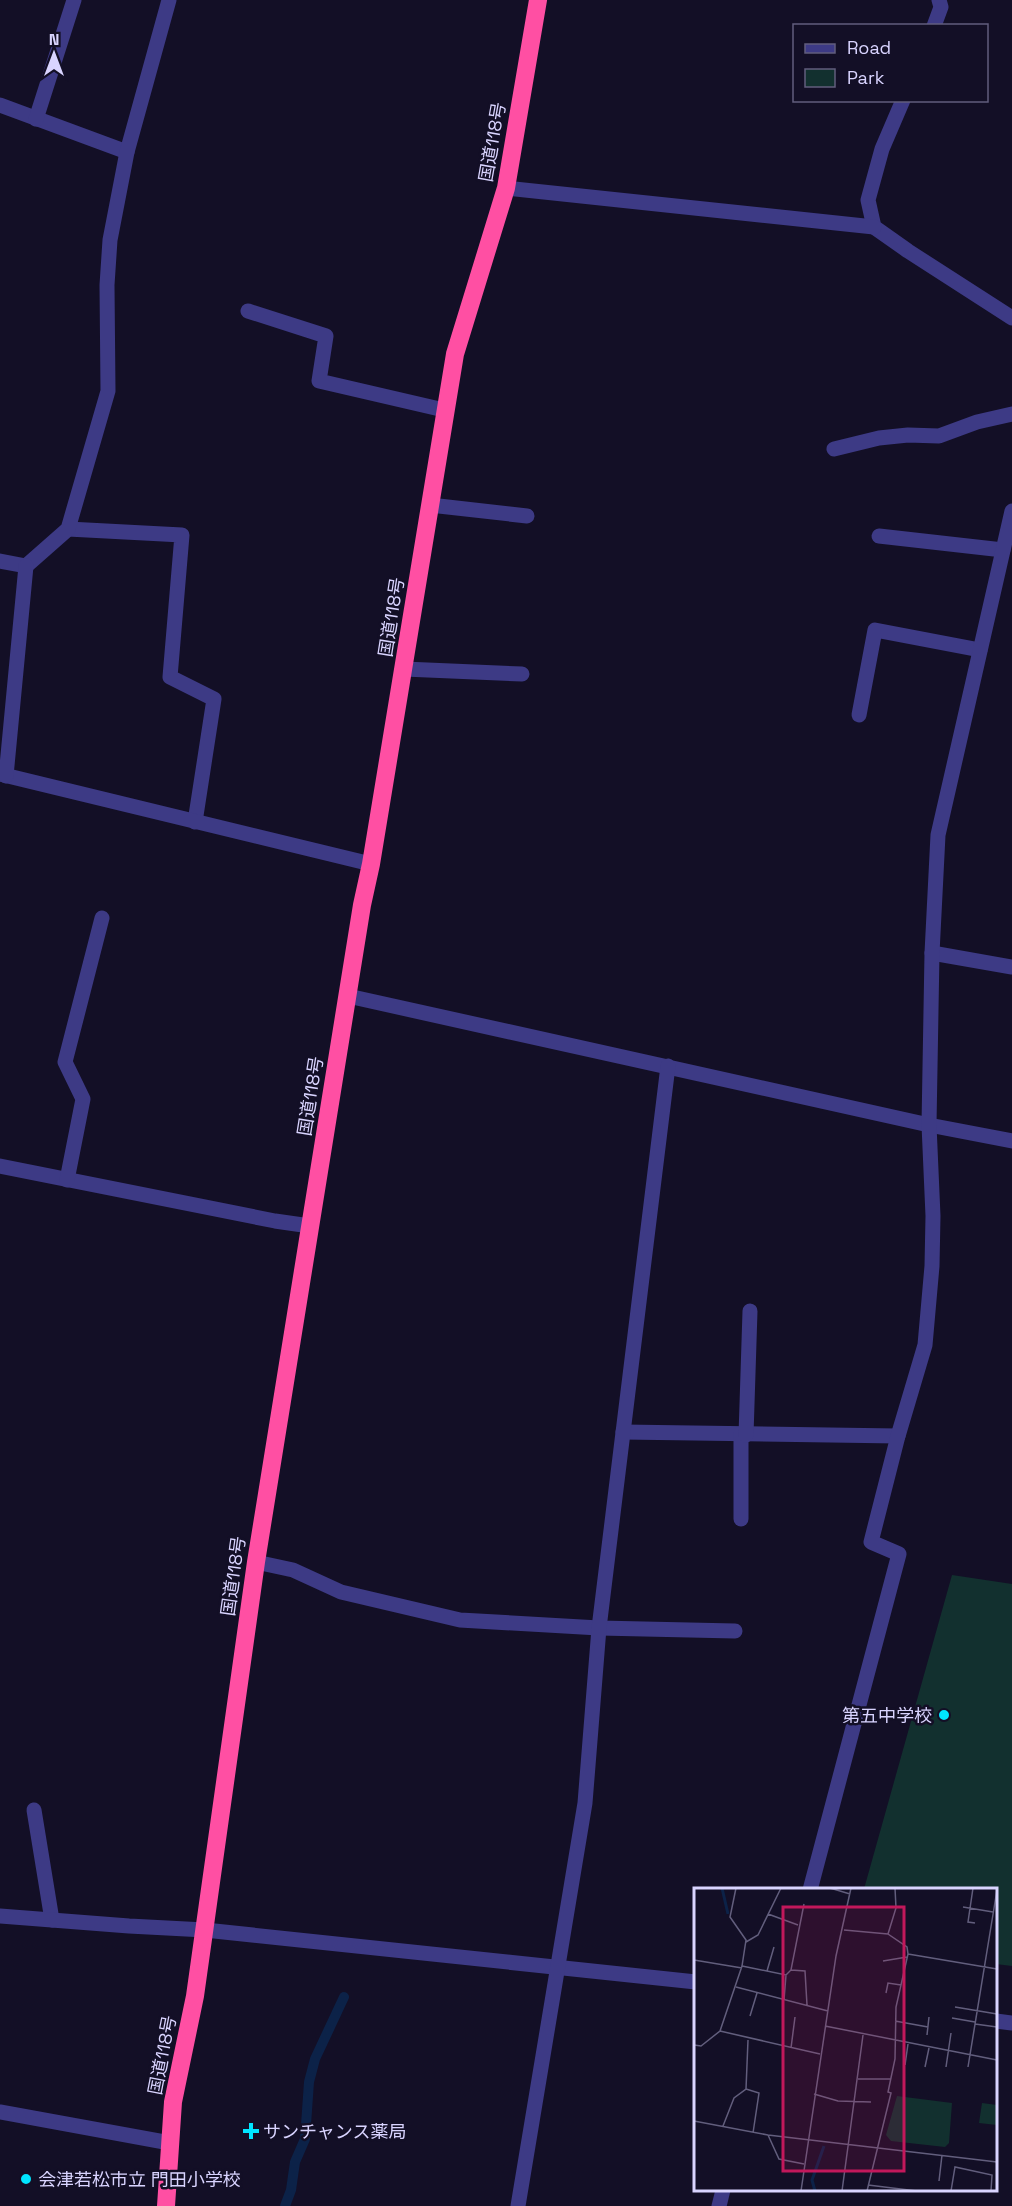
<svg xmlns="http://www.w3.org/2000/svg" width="1012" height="2206" font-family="'Space Grotesk','Noto Sans JP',sans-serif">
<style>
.green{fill:#12302f}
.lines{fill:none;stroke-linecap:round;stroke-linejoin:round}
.stream{stroke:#0c2248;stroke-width:10}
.minor{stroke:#3d3a85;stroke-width:15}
.highway{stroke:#ff4fa3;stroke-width:18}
.poi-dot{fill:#00e5ff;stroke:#130f26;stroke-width:2}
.labels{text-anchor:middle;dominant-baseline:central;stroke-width:5;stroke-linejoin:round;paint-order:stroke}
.street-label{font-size:18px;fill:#d9d4ff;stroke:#130f26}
.poi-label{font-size:18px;fill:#d9d4ff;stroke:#130f26;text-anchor:start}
.inset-river{fill:none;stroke:#0c2248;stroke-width:3}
.inset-road{fill:none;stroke:#625e7d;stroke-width:1.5}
.view{fill:#c2185b;fill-opacity:0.15;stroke:#c2185b;stroke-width:3}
.inset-edge{fill:none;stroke:#d9d4ff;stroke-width:3}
</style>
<rect width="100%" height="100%" fill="#130f26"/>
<polygon class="green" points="952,1575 1012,1584 1012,1966 996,1964 996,1890 864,1889"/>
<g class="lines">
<polyline class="stream" points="285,2206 291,2190 295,2162 305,2139 309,2082 315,2059 344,1997"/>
<g class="minor">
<polyline points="934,26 941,7 939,0"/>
<polyline points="903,100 882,149 868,200 874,227 908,251 1012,318"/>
<polyline points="0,105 127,152"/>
<polyline points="36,119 74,0"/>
<polyline points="506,188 874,227"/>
<polyline points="248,311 326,336 319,381 444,410"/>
<polyline points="834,449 879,438 908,435 939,436 977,422 1012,414"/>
<polyline points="430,505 527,516"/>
<polyline points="68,529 182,535 170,677 214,699 195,822"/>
<polyline points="879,536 1003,550"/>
<polyline points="0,561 26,566 68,529 108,391 107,285 110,240 127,152 169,0"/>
<polyline points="404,669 522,674"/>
<polyline points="859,715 875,630 980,650"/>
<polyline points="0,774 371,864"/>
<polyline points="6,776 26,566"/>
<polyline points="932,953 1012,967"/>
<polyline points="348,996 929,1125 1012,1141"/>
<polyline points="0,1166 275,1221 310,1226"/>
<polyline points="67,1180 83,1099 65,1062 102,918"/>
<polyline points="623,1432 898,1436"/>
<polyline points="741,1434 741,1519"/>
<polyline points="746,1435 750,1311"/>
<polyline points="256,1562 293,1570 341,1592 460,1620 599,1628 735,1631"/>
<polyline points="34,1810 52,1920"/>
<polyline points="810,1890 899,1554 871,1542 898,1436 925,1345 932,1266 933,1216 929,1125 932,953 938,835 1012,511"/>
<polyline points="0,1916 129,1926 205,1930 696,1982"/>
<polyline points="996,2021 1012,2023"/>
<polyline points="0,2112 170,2143"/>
<polyline points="518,2206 585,1803 599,1628 668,1066"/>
<polyline points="719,2206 723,2190"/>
</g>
<polyline class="highway" points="166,2206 173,2102 195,1996 256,1562 362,905 371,864 455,354 506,188 538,0"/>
</g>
<g class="poi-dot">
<circle cx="944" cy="1715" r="6"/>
<path d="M248 2122h6v6h6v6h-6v6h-6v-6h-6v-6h6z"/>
<circle cx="26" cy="2179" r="6"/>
</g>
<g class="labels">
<g class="street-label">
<text transform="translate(492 142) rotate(-80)">国道118号</text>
<text transform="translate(391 617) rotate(-81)">国道118号</text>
<text transform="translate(310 1096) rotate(-81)">国道118号</text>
<text transform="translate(233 1576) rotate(-82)">国道118号</text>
<text transform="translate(162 2055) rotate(-79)">国道118号</text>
</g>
<g class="poi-label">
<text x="932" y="1715" text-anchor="end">第五中学校</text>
<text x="263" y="2131">サンチャンス薬局</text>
<text x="38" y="2179">会津若松市立 門田小学校</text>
</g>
</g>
<g transform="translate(694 1888)">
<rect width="303" height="303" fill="#130f26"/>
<path d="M203 208 258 215 255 255 251 259 197 253 192 247ZM288 215 303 217V237L285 235Z" fill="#12302f"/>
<path class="inset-river" d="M28 0 34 26M121 303 118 292 130 258"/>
<path class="inset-road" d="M136 0 156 6M279 0 274 34 281 35M269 19 299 24M74 26 104 37M150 42 194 46M52 54 64 47 87 0M214 66 303 81M0 72 48 80M189 73 213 69M48 78 92 87 97 82 110 16M97 82 111 83 113 117M73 83 80 59M42 99 134 123M192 105 194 95 207 97M90 112 92 87M261 119 303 126M56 128 63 105M258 130 281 134M201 133 234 139M281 136 303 139M131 138 303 172M26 143 126 166M233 147 235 129M0 157 7 158 26 143 48 78 52 52 36 29 42 0M97 160 101 129M211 177 214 156M231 179 235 160M252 179 257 145M274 179 303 2M164 191H197M52 201 65 205 59 245M120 206 144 213 177 214M0 233 74 247 303 274M29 238 40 210 52 201 54 152M74 247 85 271 110 276M245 293 248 267M174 297 223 303M107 303 142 68 157 0M148 303 169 147M173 303 197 205 194 204 201 171 202 119 214 66 213 59 194 46 202 20 201 0M257 303 261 279 298 287 297 303"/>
<path class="view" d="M89 19H210V283H89Z"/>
<rect width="303" height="303" class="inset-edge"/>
</g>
<rect x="793" y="24" width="195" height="78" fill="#130f26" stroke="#625e7d" stroke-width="1.5"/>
<rect x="805" y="44" width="30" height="9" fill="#3d3a85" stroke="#625e7d" stroke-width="1.5"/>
<text x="847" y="54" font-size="18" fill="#d9d4ff">Road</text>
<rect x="805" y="69" width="30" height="18" fill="#12302f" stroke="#625e7d" stroke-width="1.5"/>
<text x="847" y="84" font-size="18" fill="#d9d4ff">Park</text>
<g transform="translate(54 54)" stroke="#130f26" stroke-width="4.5" paint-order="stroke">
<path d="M0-4.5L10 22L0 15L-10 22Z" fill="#d9d4ff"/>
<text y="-9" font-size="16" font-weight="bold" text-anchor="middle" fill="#d9d4ff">N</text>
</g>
</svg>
